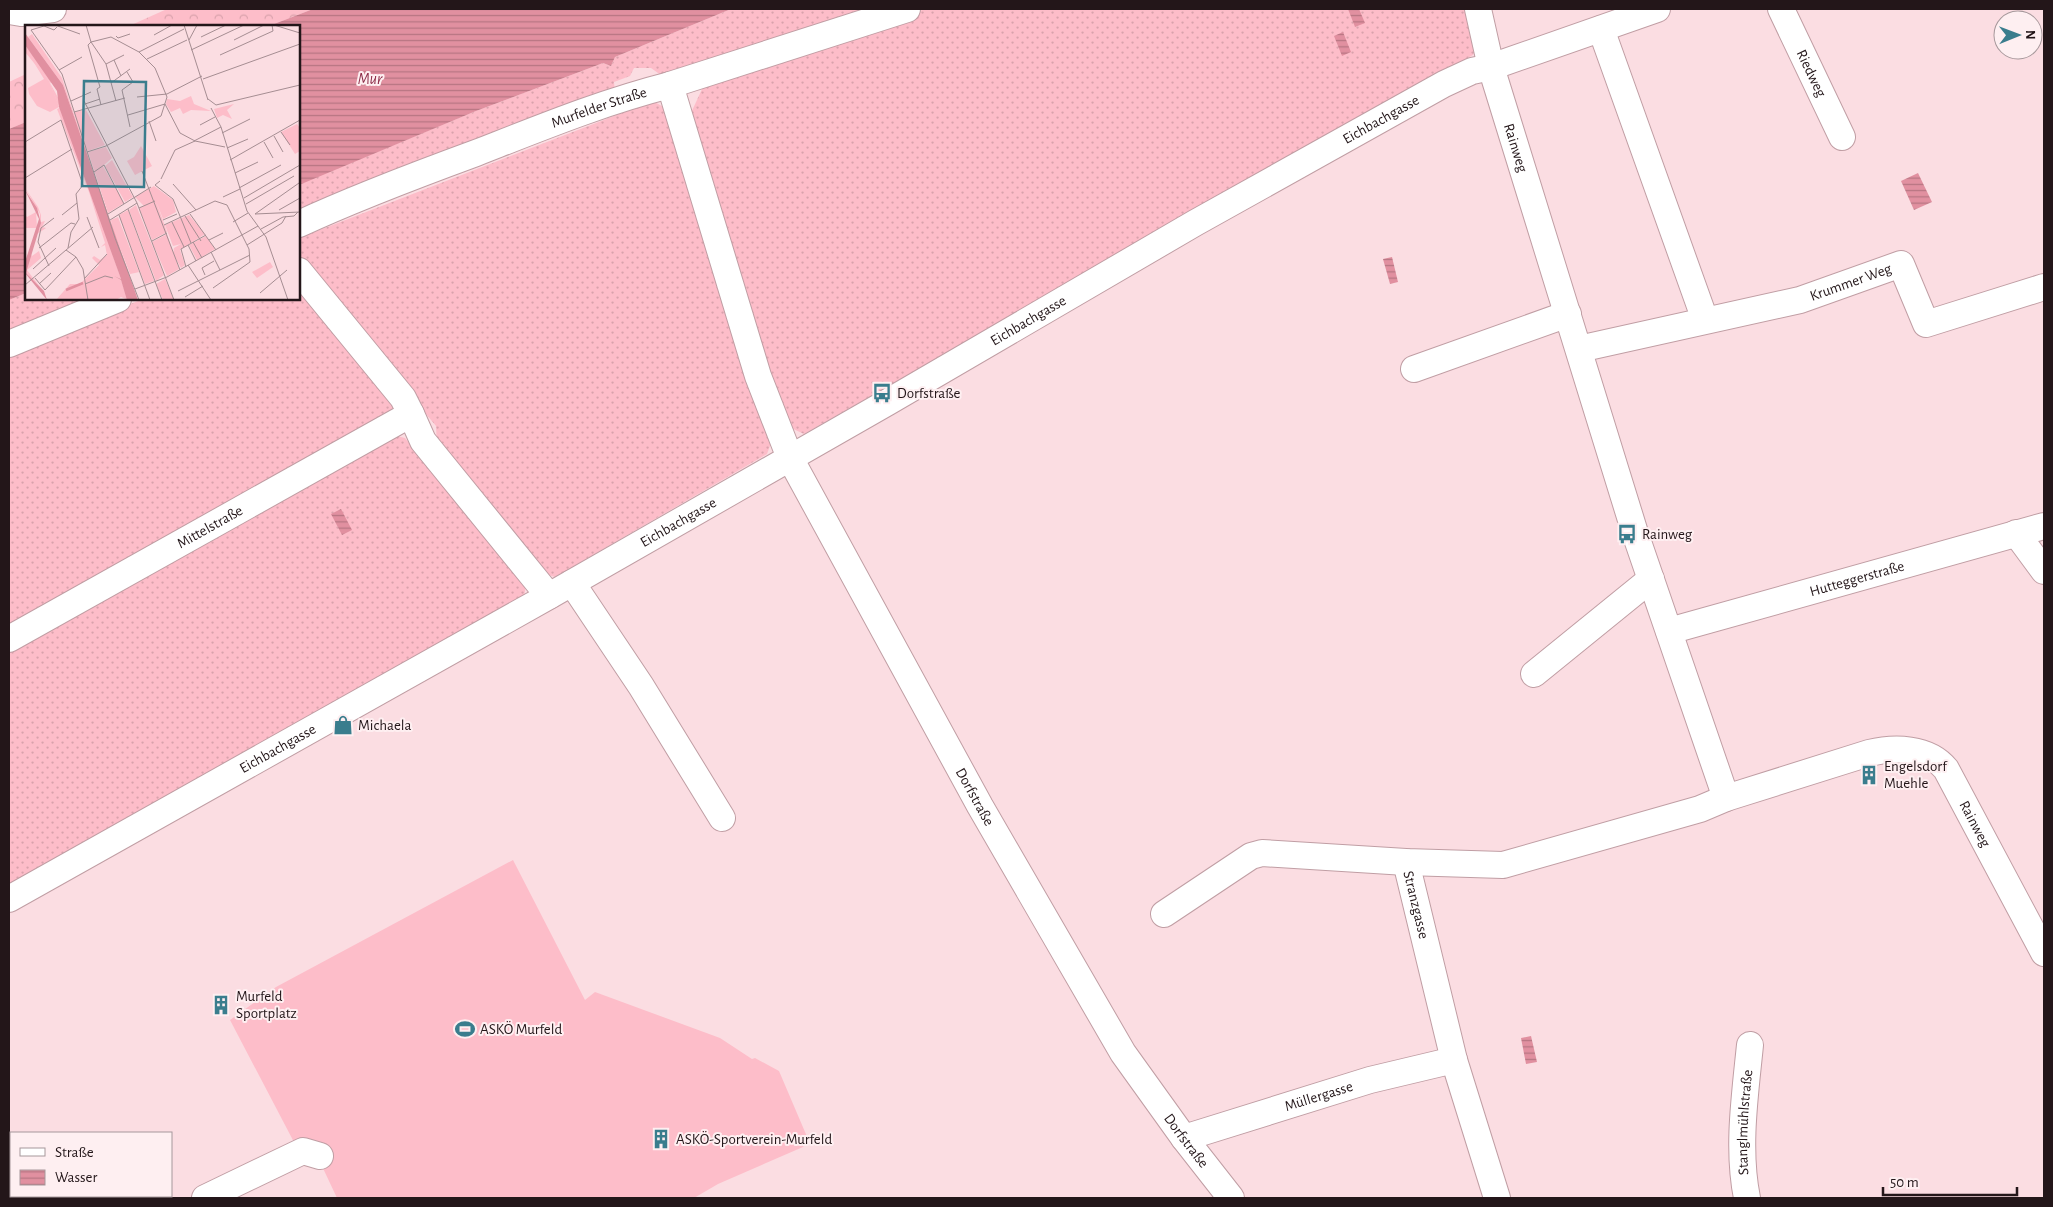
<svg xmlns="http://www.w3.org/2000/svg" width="2053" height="1207" font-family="'Alegreya Sans',sans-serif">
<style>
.grass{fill:url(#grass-dots)}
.forest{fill:url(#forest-crowns)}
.pitch{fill:#fdbdc9}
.water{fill:url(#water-rules)}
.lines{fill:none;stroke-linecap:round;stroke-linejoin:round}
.minor-casing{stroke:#c09ea4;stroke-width:28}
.minor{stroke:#fff;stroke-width:26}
.labels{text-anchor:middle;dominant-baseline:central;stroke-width:4;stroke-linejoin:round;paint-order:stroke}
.street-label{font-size:15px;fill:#231619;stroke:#feeff1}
.poi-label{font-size:15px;fill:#231619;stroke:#feeff1;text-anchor:start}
.water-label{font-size:16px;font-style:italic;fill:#8d2e49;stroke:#feeff1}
.inset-river{fill:none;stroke:#e190a0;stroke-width:2.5}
.inset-road{fill:none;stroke:#a58d92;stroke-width:1}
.view{fill:#3a7d8d;fill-opacity:0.15;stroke:#3a7d8d;stroke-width:2.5}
.inset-edge{fill:none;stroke:#231619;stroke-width:2.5}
</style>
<defs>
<pattern id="grass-dots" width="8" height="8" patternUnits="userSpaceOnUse" patternTransform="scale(1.25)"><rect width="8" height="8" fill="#fdbdc9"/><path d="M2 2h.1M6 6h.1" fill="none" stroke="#d9a2ac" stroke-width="1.8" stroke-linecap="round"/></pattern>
<pattern id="forest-crowns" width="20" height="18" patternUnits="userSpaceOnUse" patternTransform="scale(1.25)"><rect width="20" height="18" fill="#fdbdc9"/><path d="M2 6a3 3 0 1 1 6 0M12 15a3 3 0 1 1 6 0" fill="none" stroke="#d9a2ac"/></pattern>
<pattern id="water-rules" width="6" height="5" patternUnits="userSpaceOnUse" patternTransform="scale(1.25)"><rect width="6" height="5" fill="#e190a0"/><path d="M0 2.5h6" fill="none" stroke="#b67582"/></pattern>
</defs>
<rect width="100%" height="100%" fill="#fbdde2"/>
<g class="grass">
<polygon points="731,9 885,9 665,78 651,68 634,68 630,76 614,82 615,93 299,215 299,184 476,111 603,63 611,66 615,57"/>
<polygon points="925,9 1469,9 1477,48 1473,55 804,434 789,427 745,301 690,115 703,87"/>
<polygon points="653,101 667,109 771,443 767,454 555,577 542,573 437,447 436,426 299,262 299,238"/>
<polygon points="299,284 395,401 393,412 9,631 9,352 143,299 299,299"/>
<polygon points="26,293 26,299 93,299 9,332 9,300"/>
<polygon points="393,435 405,438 526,585 524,597 9,886 9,649"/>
</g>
<g class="forest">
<polygon points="167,9 313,9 269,26 129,26"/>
<polygon points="26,74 26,122 9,129 9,82"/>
</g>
<polygon class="pitch" points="513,860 585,1000 595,992 720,1038 752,1059 755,1058 779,1071 808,1139 803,1147 718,1184 694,1198 337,1198 321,1164 307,1167 230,1020 276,987"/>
<g class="water">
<polygon points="313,9 731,9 615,57 611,66 603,63 476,111 299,185 299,26 269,26"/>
<polygon points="1348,9 1359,9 1365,23 1355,27"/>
<polygon points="1343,32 1351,52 1342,56 1334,36"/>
<polygon points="26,122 26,293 9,300 9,129"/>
<polygon points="1918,173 1932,202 1914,210 1901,181"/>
<polygon points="1392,257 1398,282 1390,284 1383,259"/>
<polygon points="341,509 352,530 342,535 331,514"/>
<polygon points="1531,1036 1537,1062 1526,1064 1521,1038"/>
</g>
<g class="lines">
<defs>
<g id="minor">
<path id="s1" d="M1478 9 1491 67 1635 533 1726 798"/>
<path id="s2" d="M1781 9 1842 137"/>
<polyline points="9,11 21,13 53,9"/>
<polyline points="1601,29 1705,320"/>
<path id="s3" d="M670 85 758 376 790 458 980 806 1123 1053 1184 1138 1231 1198"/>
<path id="s4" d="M299 224C357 197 416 175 476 153 540 128 603 102 670 85L907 9"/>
<polyline points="9,344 118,299"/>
<path id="s5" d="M1579 349 1800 300 1901 264 1926 324 2044 287"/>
<polyline points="1414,369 1568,314"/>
<polyline points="411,414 423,441 549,596"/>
<polyline points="2016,533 2044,571"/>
<polyline points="572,583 641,686 722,818"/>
<path id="s6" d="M1669 631 2044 526"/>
<path id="s7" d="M9 639 411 414 403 398 299 271"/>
<polyline points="1534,674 1651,579"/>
<path id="s8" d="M1406 862 1454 1060 1497 1198"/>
<path id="s9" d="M9 899 549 596 888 402 1195 223 1444 84 1472 71 1491 67 1657 9"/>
<path id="s10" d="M1164 914 1251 856 1262 853 1406 862 1503 865 1700 809 1726 798 1869 753C1894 747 1928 747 1946 769L2044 953"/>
<path id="s11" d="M1184 1138 1370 1080 1454 1060"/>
<polyline points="205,1198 303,1151 320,1156"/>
<path id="s12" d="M1747 1198C1737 1149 1745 1095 1750 1045"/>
</g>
</defs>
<use href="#minor" class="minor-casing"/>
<use href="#minor" class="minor"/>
</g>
<defs>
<symbol id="bus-bare" viewBox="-9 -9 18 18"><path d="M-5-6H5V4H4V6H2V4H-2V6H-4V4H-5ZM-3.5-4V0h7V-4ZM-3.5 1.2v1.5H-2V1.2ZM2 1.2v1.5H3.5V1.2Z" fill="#3a7d8d" stroke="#feeff1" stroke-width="2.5" paint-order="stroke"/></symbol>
<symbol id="shop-bare" viewBox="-9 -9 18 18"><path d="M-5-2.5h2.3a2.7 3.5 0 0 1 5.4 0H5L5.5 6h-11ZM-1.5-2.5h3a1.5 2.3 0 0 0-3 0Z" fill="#3a7d8d" stroke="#feeff1" stroke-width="2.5" paint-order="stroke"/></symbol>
<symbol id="building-bare" viewBox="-9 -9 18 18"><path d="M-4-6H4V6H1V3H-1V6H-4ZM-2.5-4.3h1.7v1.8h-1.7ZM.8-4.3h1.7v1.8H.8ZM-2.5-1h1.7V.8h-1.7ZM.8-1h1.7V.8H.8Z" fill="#3a7d8d" stroke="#feeff1" stroke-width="2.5" paint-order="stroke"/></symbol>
<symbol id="stadium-bare" viewBox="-9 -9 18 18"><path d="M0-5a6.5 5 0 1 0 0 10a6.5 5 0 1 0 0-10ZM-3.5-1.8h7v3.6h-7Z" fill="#3a7d8d" stroke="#feeff1" stroke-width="2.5" paint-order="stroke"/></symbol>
</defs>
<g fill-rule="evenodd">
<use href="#bus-bare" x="868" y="379" width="28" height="28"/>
<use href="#bus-bare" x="1613" y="520" width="28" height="28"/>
<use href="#shop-bare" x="329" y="711" width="28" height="28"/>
<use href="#building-bare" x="1855" y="761" width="28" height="28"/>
<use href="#building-bare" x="207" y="991" width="28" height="28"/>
<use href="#stadium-bare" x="451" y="1015" width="28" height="28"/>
<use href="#building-bare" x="647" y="1125" width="28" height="28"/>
</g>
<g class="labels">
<g class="street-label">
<text stroke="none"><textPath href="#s2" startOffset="71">Riedweg</textPath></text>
<text stroke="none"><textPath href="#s4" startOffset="322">Murfelder Straße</textPath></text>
<text stroke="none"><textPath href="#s9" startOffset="1578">Eichbachgasse</textPath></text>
<text stroke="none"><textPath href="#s1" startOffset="144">Rainweg</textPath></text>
<text stroke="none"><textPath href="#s5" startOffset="280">Krummer Weg</textPath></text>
<text stroke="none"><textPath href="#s9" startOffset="1172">Eichbachgasse</textPath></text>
<text stroke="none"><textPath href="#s9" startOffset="768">Eichbachgasse</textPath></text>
<text stroke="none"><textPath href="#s7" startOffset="230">Mittelstraße</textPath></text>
<text stroke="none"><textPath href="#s6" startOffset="195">Hutteggerstraße</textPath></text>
<text stroke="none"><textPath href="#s9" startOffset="308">Eichbachgasse</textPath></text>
<text stroke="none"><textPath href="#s3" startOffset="778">Dorfstraße</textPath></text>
<text stroke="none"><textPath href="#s10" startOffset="885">Rainweg</textPath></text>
<text stroke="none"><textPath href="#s8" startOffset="44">Stranzgasse</textPath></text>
<text stroke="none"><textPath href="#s11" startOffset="141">Müllergasse</textPath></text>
<text stroke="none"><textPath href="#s12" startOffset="76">Stanglmühlstraße</textPath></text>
<text stroke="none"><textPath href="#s3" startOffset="1182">Dorfstraße</textPath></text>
</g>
<g class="poi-label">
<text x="897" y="393">Dorfstraße</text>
<text x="1642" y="534">Rainweg</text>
<text x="358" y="725">Michaela</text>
<text x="1884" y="766">Engelsdorf<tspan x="1884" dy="17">Muehle</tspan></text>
<text x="236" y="996">Murfeld<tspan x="236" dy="17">Sportplatz</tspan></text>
<text x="480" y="1029">ASKÖ Murfeld</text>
<text x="676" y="1139">ASKÖ-Sportverein-Murfeld</text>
</g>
<g class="water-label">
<text x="370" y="79">Mur</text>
</g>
</g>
<g transform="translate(25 25)">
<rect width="275" height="275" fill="#fbdde2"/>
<path d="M7 9 37 53 55 107 49 87 61 85 80 120 63 126 59 119 95 226 38 60 3 12ZM8 36 24 56 30 71 34 82 25 87 12 81 4 69 3 63 19 54ZM209 79 202 85 207 94 198 90 192 93 189 84ZM81 122 87 133 78 141 99 178 83 188 63 127ZM87 135 108 172 100 177 80 141ZM129 161 148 175 151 187 138 194 131 176 142 207 127 215 114 183 119 181 110 172ZM111 180 139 250 131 256 104 185ZM103 185 129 256 120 259 94 190ZM11 187 12 203H1L0 190 2 192ZM164 190 180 209 155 225 160 240 156 243 148 229 149 223 156 219 148 221 140 200ZM93 192 114 247 110 248 105 249 87 202 86 195ZM142 209 154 244 142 251 127 217ZM181 211 190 224 172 235 164 220ZM245 237 248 242 232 253 227 247ZM140 254 149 275H138L131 259Z" fill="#fdbdc9"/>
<path d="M0 20 28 56 25 58 36 78 33 80 24 56 0 27ZM166 71 169 79 186 86 166 85 158 89 155 83 146 87 141 79 142 74 155 76ZM37 82 96 254 89 251 96 255 103 275 96 272 91 275H31L45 259H55L74 240 67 233 69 231 75 235 82 230 80 220 76 222 80 218 64 167 32 84ZM0 163 13 182 16 190V197L20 196 17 202 21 203 12 209 5 228 7 231 14 226 16 233 2 245 15 262 1 248V239L11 210 15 203V189Z" fill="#fdbdc9"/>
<path d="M272 99 275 103V126L270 129 256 107ZM116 121 127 141 110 150 102 136 109 132Z" fill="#fdbdc9"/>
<path d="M0 8 38 60 113 275H102L96 255 89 251 96 254 34 82 32 66 0 20ZM0 165 12 183 16 198 1 248 19 266 22 275 0 248V237L14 194Z" fill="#e190a0"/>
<path class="inset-river" d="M41 265 58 258"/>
<path class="inset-road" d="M30 0 55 9M61 0 66 17 81 39 91 76M159 0 183 75M249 0 275 8M32 2 29 5 19 1 6 5 37 49 90 213 114 275M129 10 147 0M91 11 93 13 105 9M176 12 201 0M164 15 172 0M209 15 239 0M66 17 63 20 75 62 72 64 76 80M166 25 219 0M114 27 159 4M195 30 248 6 247 0M122 34 162 15M89 35 96 51M81 39 99 30M34 45 57 32M102 47 108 57 97 65 105 102M178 54 275 19M86 58 105 44M112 72 142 69 177 51M183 74 191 80 275 60M46 76 66 67M59 76 112 178 149 275M60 79 75 74M140 79 155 108 170 116 200 122M186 83 196 102 222 186 241 212 263 275M49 87 100 73M103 90 140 79M124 96 131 116M175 100 190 92M256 107 265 120M197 108 225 94M249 111 258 127M169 116 196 102M0 117 36 95 58 160 51 169 54 194 46 207 43 223M239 117 248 133M202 123 223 114M62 127 81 121 136 91 142 72 130 43 114 27 86 12 66 17M205 135 275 95M117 146 155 245M69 147 79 140 99 179M210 148 233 137M0 153 47 124M136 154 150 125 170 116M135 156 130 160 148 174 166 218M148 159 171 185M214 163 256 140M198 172 215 164M219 173 275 140M221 179 269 151M114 183 130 176M103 184 137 275M254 185 275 173M83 189 126 162M165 189 191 225M230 189 274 158M230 189 275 187M37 190 52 178M94 190 125 275M160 191 176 216M62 192 74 223M85 195 112 178M138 195 152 189M147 197 159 222M208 197 223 188M139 200 190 176 202 180 224 224 225 237 188 263M236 204 258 192 269 191 273 187M184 215 198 208M127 216 142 208M168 217 177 233M163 220 171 236M222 220 257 198 261 191M14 223 46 198 50 199M41 225 51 232 58 244 63 275M186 227 195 245 225 230M163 240 186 275M24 241 13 217 16 203 29 193M161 242 156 224 181 210M8 244 31 223M180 250 177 243 189 236M10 253 20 265 51 232M59 254 82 229M14 259 26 248M60 259 80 251 88 253M0 260 68 202M110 264 142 252 233 201M153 266 195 245M235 268 262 245M160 272 178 261"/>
<path class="view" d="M59 56 121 57 119 162 57 161Z"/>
<rect width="275" height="275" class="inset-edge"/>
</g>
<rect width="2053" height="1207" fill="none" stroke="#231619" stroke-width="20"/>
<rect x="10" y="1132" width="162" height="65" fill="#feeff1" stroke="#a6989b"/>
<rect x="20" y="1148" width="25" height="8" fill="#ffffff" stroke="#a6989b"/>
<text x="55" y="1157" font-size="15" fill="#231619">Straße</text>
<rect x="20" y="1170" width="25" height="15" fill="url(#water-rules)" stroke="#a6989b"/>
<text x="55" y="1182" font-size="15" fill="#231619">Wasser</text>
<g transform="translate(2018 35) rotate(89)"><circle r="24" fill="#feeff1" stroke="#a6989b"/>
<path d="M0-4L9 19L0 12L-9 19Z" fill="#3a7d8d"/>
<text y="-8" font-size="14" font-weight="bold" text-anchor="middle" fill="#231619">N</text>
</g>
<path d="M1883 1187v8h134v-8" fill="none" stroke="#231619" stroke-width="2.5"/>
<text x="1890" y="1187" font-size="15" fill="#231619" stroke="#feeff1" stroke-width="4" paint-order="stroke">50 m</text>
</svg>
